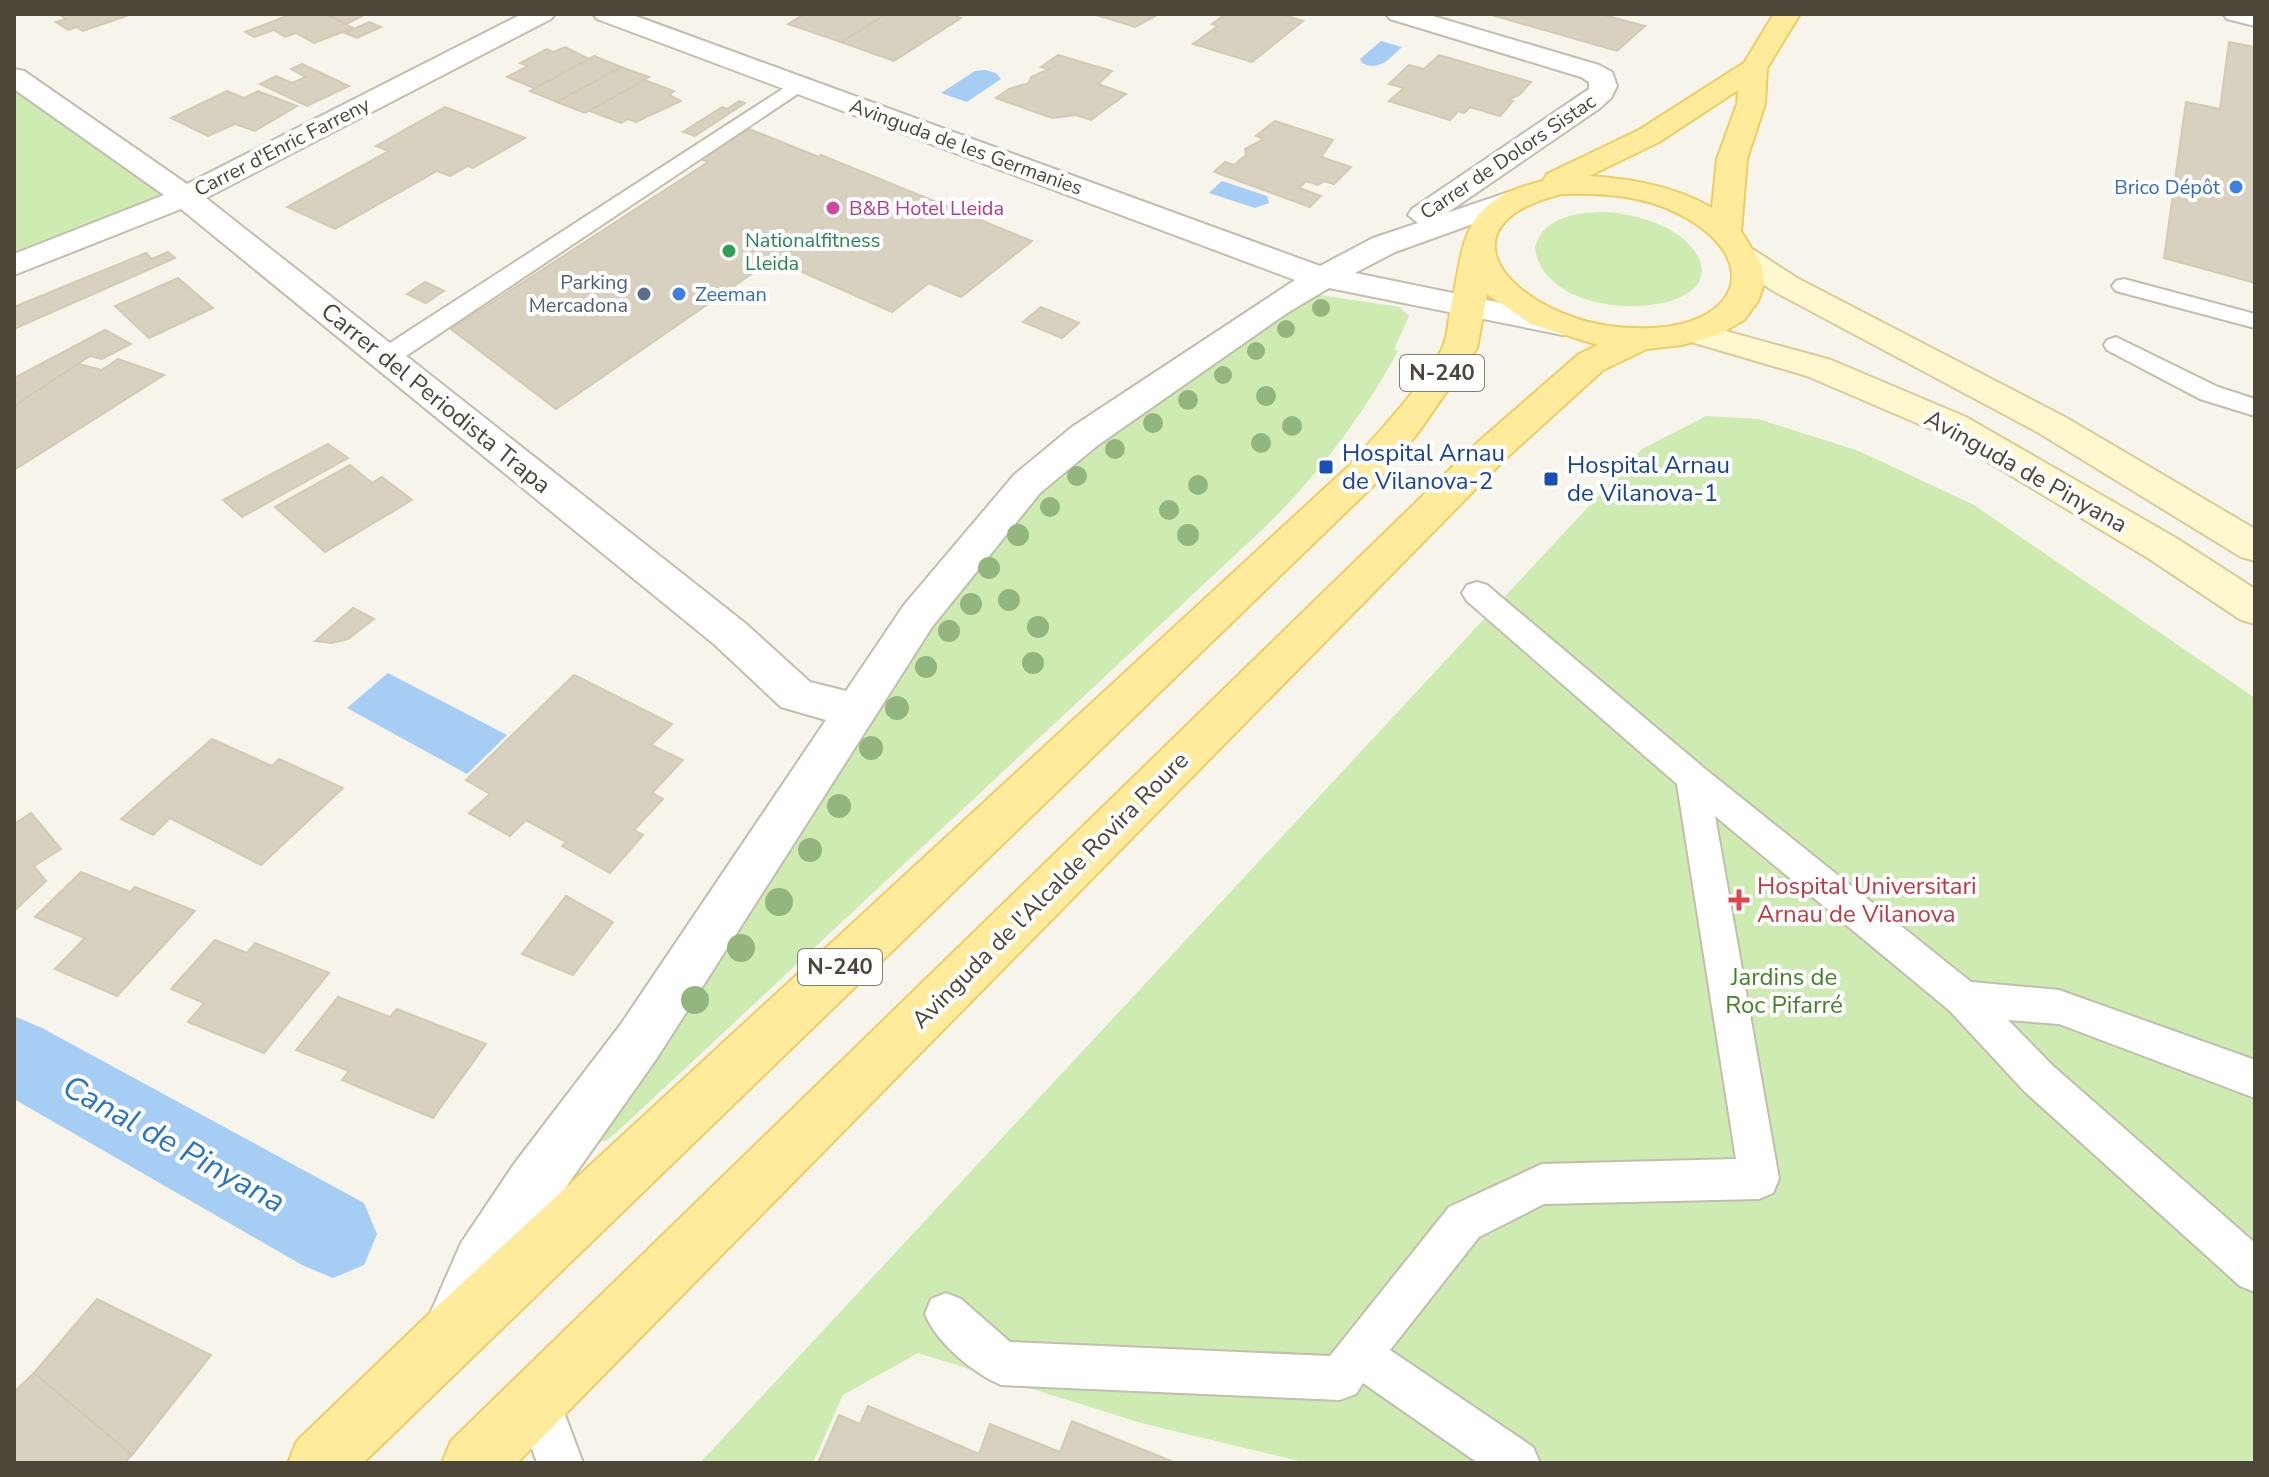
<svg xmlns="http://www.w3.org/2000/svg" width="2269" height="1477" font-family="'Nunito Sans',sans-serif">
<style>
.green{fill:#ceecb2}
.water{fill:#a6cef5}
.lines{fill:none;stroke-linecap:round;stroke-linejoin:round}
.canal{fill:#a6cef5;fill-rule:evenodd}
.building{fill:#d9d1c0;stroke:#d4cab2;stroke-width:2}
.lane-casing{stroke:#c3bdad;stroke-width:4}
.street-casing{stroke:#c3bdad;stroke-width:4}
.secondary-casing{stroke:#d9cc99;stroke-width:4}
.primary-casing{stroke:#ebce64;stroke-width:4}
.lane{fill:#fff;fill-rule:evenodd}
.street{fill:#fff;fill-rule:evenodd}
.secondary{fill:#fff7cd;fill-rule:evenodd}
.primary{fill:#ffeb9c;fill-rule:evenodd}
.tree{fill:#93b67f}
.shop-dot{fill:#3f7fe0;stroke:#fff;stroke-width:3}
.hotel-dot{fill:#d1479c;stroke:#fff;stroke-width:3}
.leisure-dot{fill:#2e9e5b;stroke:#fff;stroke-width:3}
.service-dot{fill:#5c6f8a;stroke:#fff;stroke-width:3}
.transit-dot{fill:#1a4fb4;stroke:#fff;stroke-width:3}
.health-dot{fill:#e0444e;stroke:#fff;stroke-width:3}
.labels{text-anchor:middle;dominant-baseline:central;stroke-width:8;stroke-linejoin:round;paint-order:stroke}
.far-street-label{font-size:20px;fill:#4c4638;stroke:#fff}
.far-shop-label{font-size:20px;fill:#366cbe;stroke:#fff;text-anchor:end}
.far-hotel-label{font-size:20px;fill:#b23c85;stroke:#fff;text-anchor:start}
.far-leisure-label{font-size:20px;fill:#27864d;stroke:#fff;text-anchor:start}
.far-service-label{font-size:20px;fill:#4e5e75;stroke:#fff;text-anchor:end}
.shield{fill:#fff;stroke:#827e74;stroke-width:2}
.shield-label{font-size:22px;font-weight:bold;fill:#4c4638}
.street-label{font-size:24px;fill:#4c4638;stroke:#fff}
.transit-label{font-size:24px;fill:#164399;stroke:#fff;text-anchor:start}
.health-label{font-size:24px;fill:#be3a42;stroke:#fff;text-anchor:start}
.park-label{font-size:24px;fill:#428326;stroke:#fff}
.near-water-label{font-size:32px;font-style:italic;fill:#2974c0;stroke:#fff}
</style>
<rect width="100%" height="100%" fill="#f6f4eb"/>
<g class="green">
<polygon points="14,85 168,193 14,252"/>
<path d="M1611 212C1640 216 1674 225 1693 249 1746 319 1543 332 1535 247 1544 214 1582 212 1611 212Z"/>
<path d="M1312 294 1400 307 1409 316 1394 349 1398 351C1362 417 1319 474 1265 527L617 1132 606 1141H598L948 601 1034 488Z"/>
<polygon points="1706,416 1758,419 1859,451 1974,505 2255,698 2255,1463 1307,1463 1141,1423 918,1353 843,1395 813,1463 700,1463 1642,449"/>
</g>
<g class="water">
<path d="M1381 41 1402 47C1389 59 1379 72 1362 63L1360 59Z"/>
<polygon points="985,70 996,73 1001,79 967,102 941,93 975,71"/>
<polygon points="1222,181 1267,196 1269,203 1255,208 1209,193"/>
<polygon points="388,673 507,735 467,774 347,708"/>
</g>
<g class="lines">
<polygon class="canal" points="14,1016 42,1028 364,1203 377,1234 364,1265 333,1278 302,1265 14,1099"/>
</g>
<g class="building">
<polygon points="59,14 143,14 129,15 83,31 76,27 68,30 56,22 66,19"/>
<polygon points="292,14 326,14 353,28 314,43 296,33 285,37 274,30 254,37 245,32"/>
<polygon points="335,14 366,14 346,24 331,16"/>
<polygon points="805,14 887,14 841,42 788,24"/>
<polygon points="887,14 948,14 961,18 894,61 841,42"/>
<polygon points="1093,14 1159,14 1135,27"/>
<polygon points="1226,14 1280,14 1303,21 1252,62 1193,44 1218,26 1212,24"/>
<polygon points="1488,14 1600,14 1645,26 1617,51"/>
<polygon points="369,22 381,27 357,38 345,33"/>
<polygon points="2229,42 2255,47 2255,283 2164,258 2186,102 2220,109"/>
<polygon points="565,47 589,59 534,88 507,77 528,66 520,63 547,49 553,52"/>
<polygon points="1058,55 1112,71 1098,84 1126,94 1091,120 1076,115 1052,118 996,98 1009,89 1029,83 1031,77 1049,69 1041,67"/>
<polygon points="1439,55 1531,82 1519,95 1508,100 1513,101 1500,116 1470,107 1464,113 1458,111 1450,120 1389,101 1404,88 1389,84 1409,65 1424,69"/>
<polygon points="594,56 621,67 557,102 530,91"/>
<polygon points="302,64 349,86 307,106 260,84 276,76 292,83 306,77 291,69"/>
<polygon points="621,67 649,77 585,113 557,102"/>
<polygon points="644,80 674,91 669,95 681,101 636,122 628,119 621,123 590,111"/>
<polygon points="227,91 244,98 258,91 297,106 255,131 235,124 208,136 171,118"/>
<polygon points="739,101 745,103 695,136 683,132 722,107 727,109"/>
<polygon points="445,107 525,138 473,168 468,166 450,176 437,171 335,229 287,207 389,151 376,146"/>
<polygon points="1275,121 1333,140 1321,157 1351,167 1334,184 1324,181 1318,185 1306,181 1299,188 1321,196 1310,207 1214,172 1225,162 1234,165 1246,155 1245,149 1264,139 1256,136"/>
<polygon points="749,129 819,157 821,155 1032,241 961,297 929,283 892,312 773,259 556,409 451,329 708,162 701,159"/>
<polygon points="168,252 175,258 14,329 14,307 146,253 152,259"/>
<polygon points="178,278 213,308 149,338 115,306"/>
<polygon points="425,282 444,291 426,303 407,294"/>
<polygon points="1041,307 1079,323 1062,338 1023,322"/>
<polygon points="105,330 131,344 102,359 90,356 14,406 14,378"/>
<polygon points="118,359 164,375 14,470 14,406 78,364 102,370"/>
<polygon points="328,444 348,458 242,517 223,500"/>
<polygon points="350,465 372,483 382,477 412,500 325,552 275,507"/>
<polygon points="353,608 374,619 348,639 332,643 315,641"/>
<polygon points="574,675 672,724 651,745 683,760 652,793 663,799 634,830 643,835 610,873 562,846 566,842 526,820 510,836 469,813 490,794 466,780"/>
<polygon points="212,739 272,766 279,759 343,788 261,865 170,818 153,835 121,819"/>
<polygon points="31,813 61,849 34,866 46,881 14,911 14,824"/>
<polygon points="81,872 130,892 135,887 195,911 117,996 55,969 85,938 35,917"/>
<polygon points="566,896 613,922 573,975 522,954"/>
<polygon points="215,940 247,953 255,943 329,973 264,1053 188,1022 204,1003 171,989"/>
<polygon points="338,997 390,1017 397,1009 486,1044 433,1118 342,1080 349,1071 296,1050"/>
<polygon points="97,1299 211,1355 132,1455 34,1373"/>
<polygon points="34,1373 132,1455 124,1463 14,1463 14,1392"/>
<polygon points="868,1406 979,1454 990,1424 1060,1452 1072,1421 1176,1463 818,1463 839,1415 860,1424"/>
</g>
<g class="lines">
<defs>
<g id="lane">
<polygon points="798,79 808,85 805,89 394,364 376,364 373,358 376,352"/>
<polygon points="2124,279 2255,314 2255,328 2116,291 2112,286 2116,281"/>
<polygon points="2116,337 2218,387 2255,399 2255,416 2200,399 2107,350 2104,345 2107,340"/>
<path d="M1477 582 1487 585 1704 768 1971 982 2059 990 2255 1060V1098L2059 1024 2008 1020 2053 1066 2255 1243V1292L2240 1286 2025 1092 1950 1011 1715 816 1779 1179 1773 1193 1759 1199 1544 1204 1479 1237 1390 1350 1533 1447 1540 1463H1478L1363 1383 1356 1394 1340 1400 1001 1385C973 1373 936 1342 925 1314L931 1299 946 1293 961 1299 1010 1342 1330 1356 1449 1207 1542 1164 1736 1159 1677 784 1467 601 1462 593 1467 585Z"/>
<polygon points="537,1377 553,1383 583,1463 537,1463 515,1399 521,1383"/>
</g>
<g id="street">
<polygon points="522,14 555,14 551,19 206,198 745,623 810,682 846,691 904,605 1014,475 1072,427 1295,280 597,19 593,14 630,14 1320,266 1373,238 1418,223 1408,215 1412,209 1589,89 1589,82 1581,77 1390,19 1386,14 1426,14 1599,65 1612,72 1617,86 1611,98 1600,108 1447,213 1509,192 1520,195 1524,201 1520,207 1395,252 1355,273 1575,318 1580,325 1575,332 1563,335 1329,288 1287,313 1098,445 1040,493 932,627 657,1058 554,1204 502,1282 477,1344 456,1353 435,1344 426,1323 461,1243 514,1164 621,1024 826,720 781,707 715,645 181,209 14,275 14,254 164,195 14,89 14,69 24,71 187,184"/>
<polygon points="2223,14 2255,14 2255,26 2227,19"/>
</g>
<g id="secondary">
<polygon points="1743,248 1754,250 1797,278 2065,417 2255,529 2255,561 2241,557 2039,433 1775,292 1732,264 1727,257 1732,250"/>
<polygon points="1693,322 1831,360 1966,417 2176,538 2255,589 2255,624 2241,620 2148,558 1940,433 1807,376 1681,339 1676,332 1681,325"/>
</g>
<path id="primary" d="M1774 14H1800L1767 68 1765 104 1747 159 1741 231 1762 266 1764 284 1758 301 1744 320 1720 334 1682 345 1647 349 1603 370 1503 461 517 1463H442L451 1441 1477 443 1579 354 1598 345 1531 324 1487 294 1477 348 1417 434 1376 483 363 1463H288L297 1441 431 1312 1350 465C1381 429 1418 391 1442 349 1447 339 1448 324 1450 313 1465 241 1459 201 1543 181L1547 174 1639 130 1744 63ZM1738 90 1737 104 1717 159 1712 208C1675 186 1631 179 1589 176L1659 142ZM1562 194C1602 193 1644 195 1681 215 1762 258 1742 323 1653 328 1627 329 1600 327 1575 318 1493 290 1451 221 1562 194Z"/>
</defs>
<use href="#lane" class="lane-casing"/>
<use href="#street" class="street-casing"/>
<use href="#secondary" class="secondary-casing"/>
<use href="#primary" class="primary-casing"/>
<use href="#lane" class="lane"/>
<use href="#street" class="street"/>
<use href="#secondary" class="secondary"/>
<use href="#primary" class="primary"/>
</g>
<g class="tree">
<circle cx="1321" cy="308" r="9"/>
<circle cx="1286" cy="329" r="9"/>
<circle cx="1256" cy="351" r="9"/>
<circle cx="1223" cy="375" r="9"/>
<circle cx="1266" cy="396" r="10"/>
<circle cx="1188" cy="400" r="10"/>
<circle cx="1153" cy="423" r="10"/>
<circle cx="1292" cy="426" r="10"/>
<circle cx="1261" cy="443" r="10"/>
<circle cx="1115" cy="449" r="10"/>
<circle cx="1077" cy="476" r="10"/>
<circle cx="1198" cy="485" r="10"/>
<circle cx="1050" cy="507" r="10"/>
<circle cx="1169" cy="510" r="10"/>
<circle cx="1018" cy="535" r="11"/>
<circle cx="1188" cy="535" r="11"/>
<circle cx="989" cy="568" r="11"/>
<circle cx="1009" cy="600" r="11"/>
<circle cx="971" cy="604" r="11"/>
<circle cx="1038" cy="627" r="11"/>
<circle cx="949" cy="631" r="11"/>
<circle cx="1033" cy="663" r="11"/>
<circle cx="926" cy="667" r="11"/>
<circle cx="897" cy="708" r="12"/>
<circle cx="871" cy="748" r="12"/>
<circle cx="839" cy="806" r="12"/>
<circle cx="810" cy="850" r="12"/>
<circle cx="779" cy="902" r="14"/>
<circle cx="741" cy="948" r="14"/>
<circle cx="695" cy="1000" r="14"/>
</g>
<g class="shop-dot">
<circle cx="2236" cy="187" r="8"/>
<circle cx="679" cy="294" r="8"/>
</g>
<circle class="hotel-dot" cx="833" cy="208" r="8"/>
<circle class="leisure-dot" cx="729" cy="251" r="8"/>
<circle class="service-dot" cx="644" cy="294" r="8"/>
<g class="transit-dot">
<rect x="1318" y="459" width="16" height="16" rx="4"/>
<rect x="1543" y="471" width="16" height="16" rx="4"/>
</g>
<path class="health-dot" d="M1735 888h8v8h8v8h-8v8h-8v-8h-8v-8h8z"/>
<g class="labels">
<g class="far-street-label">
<text transform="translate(282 147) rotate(-27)">Carrer d'Enric Farreny</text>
<text transform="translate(966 147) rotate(20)">Avinguda de les Germanies</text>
<text transform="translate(1508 157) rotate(-34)">Carrer de Dolors Sistac</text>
</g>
<g class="far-shop-label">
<text x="2220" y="187">Brico Dépôt</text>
<text x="695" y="294" text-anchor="start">Zeeman</text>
</g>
<g class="far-hotel-label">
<text x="849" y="208">B&amp;B Hotel Lleida</text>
</g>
<g class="far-leisure-label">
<text x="745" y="240">Nationalfitness<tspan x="745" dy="23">Lleida</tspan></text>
</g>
<g class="far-service-label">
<text x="628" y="282">Parking<tspan x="628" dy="23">Mercadona</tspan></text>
</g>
<g class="shield">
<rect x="1400" y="355" width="84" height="36" rx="6"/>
<rect x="798" y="949" width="84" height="36" rx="6"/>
</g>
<g class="shield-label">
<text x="1442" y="373">N-240</text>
<text x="840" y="967">N-240</text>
</g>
<g class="street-label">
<text transform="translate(436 398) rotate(39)">Carrer del Periodista Trapa</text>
<text transform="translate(2026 471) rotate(29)">Avinguda de Pinyana</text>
<text transform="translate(1050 890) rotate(-45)">Avinguda de l'Alcalde Rovira Roure</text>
</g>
<g class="transit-label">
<text x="1342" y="453">Hospital Arnau<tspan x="1342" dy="28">de Vilanova-2</tspan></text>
<text x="1567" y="465">Hospital Arnau<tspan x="1567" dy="28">de Vilanova-1</tspan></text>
</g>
<g class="health-label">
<text x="1757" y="886">Hospital Universitari<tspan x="1757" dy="28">Arnau de Vilanova</tspan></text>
</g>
<g class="park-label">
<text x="1784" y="977">Jardins de<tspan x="1784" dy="28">Roc Pifarré</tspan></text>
</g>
<g class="near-water-label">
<text transform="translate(174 1144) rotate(29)">Canal de Pinyana</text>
</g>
</g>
<rect width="2269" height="1477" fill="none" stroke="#4c4638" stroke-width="32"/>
</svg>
